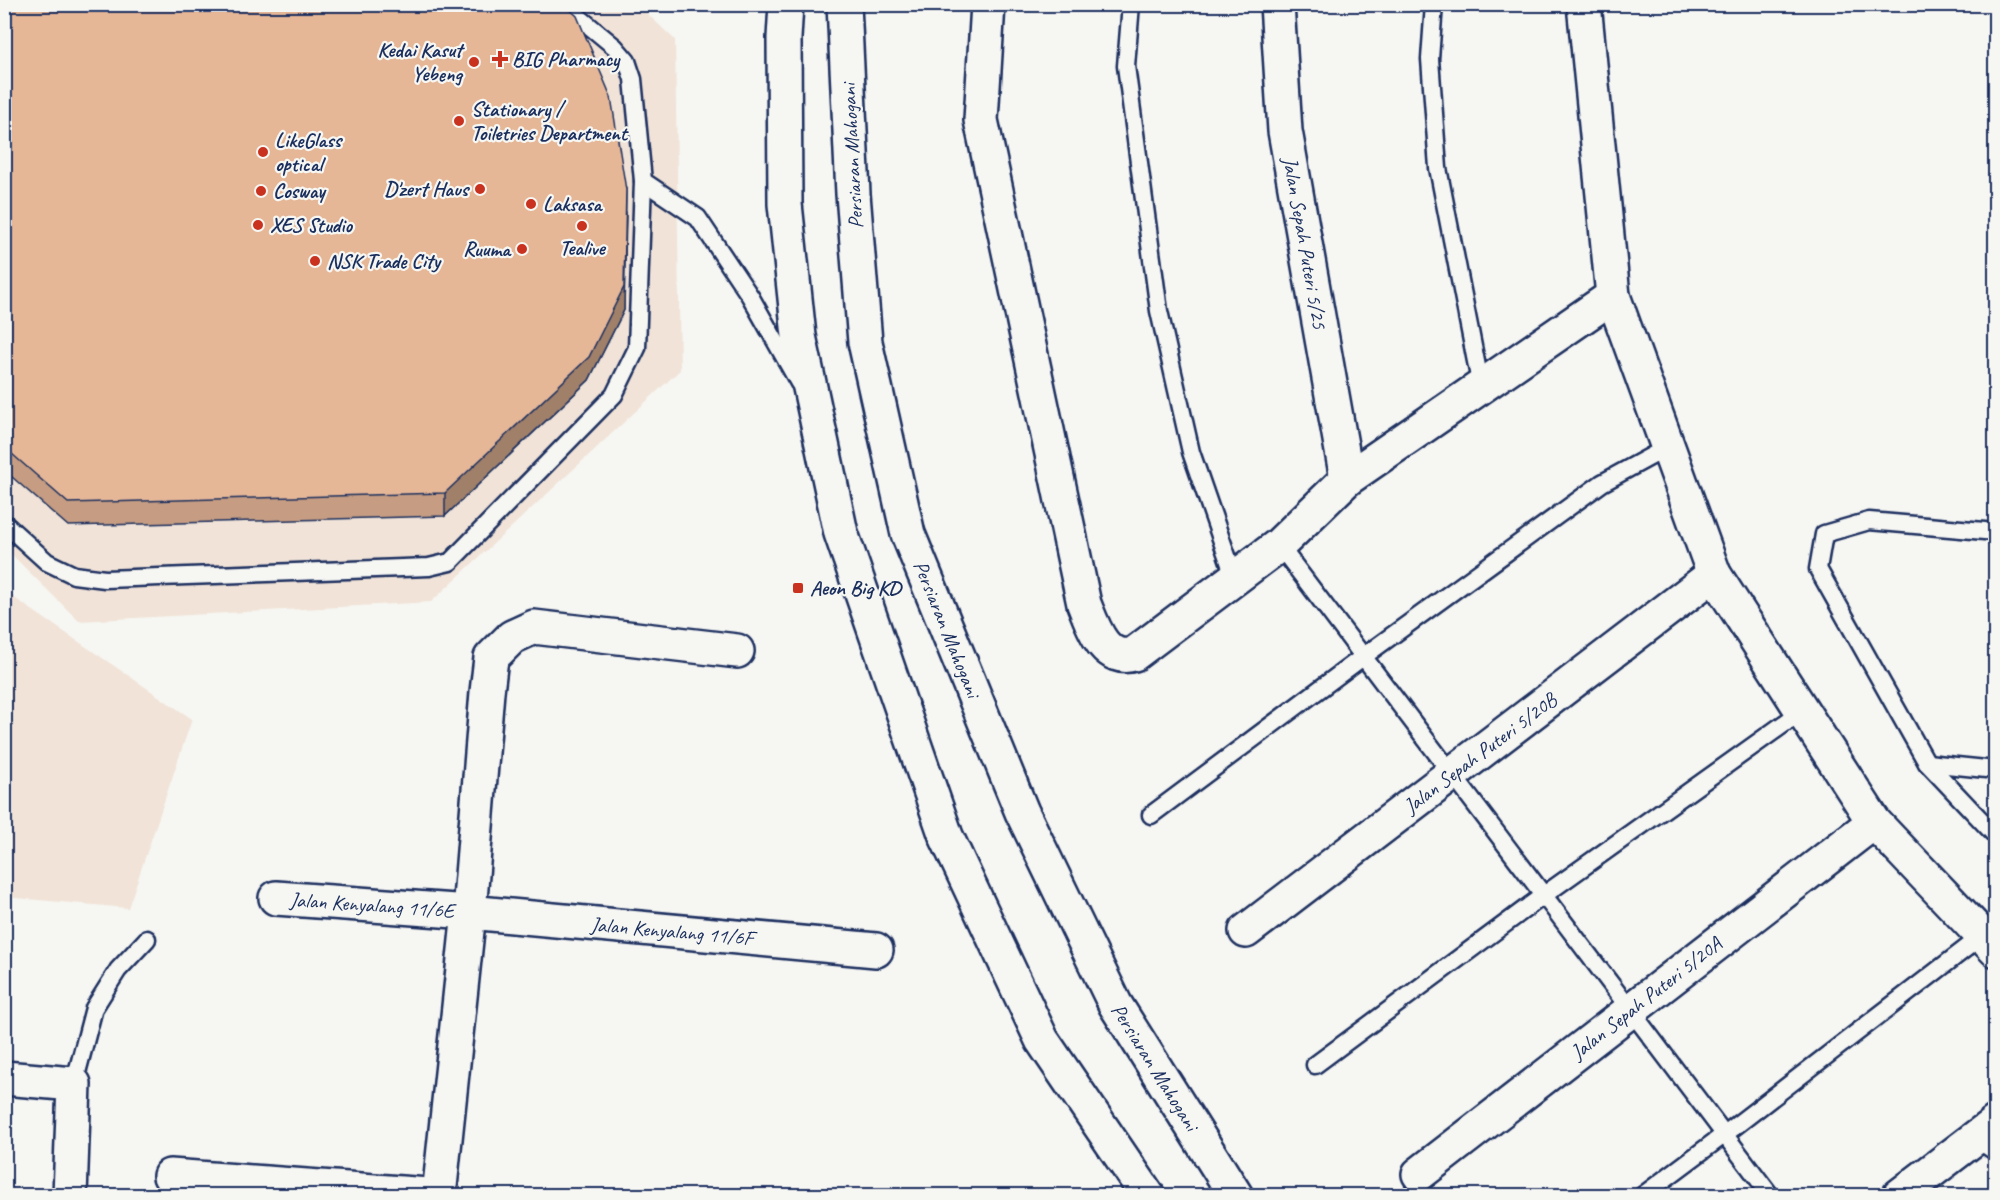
<svg xmlns="http://www.w3.org/2000/svg" width="2000" height="1200" font-family="Caveat,sans-serif">
<style>
.built{fill:#f1e3d7}
.lines{fill:none;stroke-linecap:round;stroke-linejoin:round}
.service-casing{stroke:#1b2f5e;stroke-width:21}
.minor-casing{stroke:#1b2f5e;stroke-width:38}
.secondary-casing{stroke:#1b2f5e;stroke-width:38}
.service{stroke:#f6f6f2;stroke-width:16}
.minor{stroke:#f6f6f2;stroke-width:33}
.secondary{stroke:#f6f6f2;stroke-width:33}
.wall{fill:#c69d82;stroke:#1b2f5e;stroke-width:1.5}
.shaded-wall{fill:#a1806a;stroke:#1b2f5e;stroke-width:1.5}
.building{fill:#e6b797;stroke:#1b2f5e;stroke-width:1.5}
.poi-dot{fill:#c8321e;stroke:#f6f6f2;stroke-width:2}
.labels{text-anchor:middle;dominant-baseline:central;stroke-width:4.5;stroke-linejoin:round;paint-order:stroke}
.poi-label{font-size:21px;font-weight:bold;fill:#1b2f5e;stroke:#f6f6f2;text-anchor:start}
.street-label{font-size:21px;fill:#1b2f5e;stroke:#f6f6f2}
</style>
<rect width="100%" height="100%" fill="#f6f6f2"/>
<filter id="ink" filterUnits="userSpaceOnUse"><feTurbulence type="fractalNoise" baseFrequency=".0167" numOctaves="2"/><feDisplacementMap in="SourceGraphic" scale="12" xChannelSelector="R" yChannelSelector="G"/><feConvolveMatrix kernelMatrix="1 2 1 2 8 2 1 2 1" color-interpolation-filters="sRGB"/></filter>
<g filter="url(#ink)">
<g class="built">
<polygon points="4,5 638,5 675,40 680,370 431,602 79,621 5,548"/>
<polygon points="4,591 192,719 128,908 5,897"/>
</g>
<g class="lines">
<defs>
<g id="service">
<polyline points="563,4 615,47 627,61 633,79 643,181 698,218 750,296 799,383"/>
<polyline points="1131,4 1126,66 1159,311 1191,452 1235,579"/>
<polyline points="1434,4 1430,59 1438,168 1481,387"/>
<polyline points="4,523 47,562 74,575 105,579 429,567 450,562 614,395 637,348 643,181"/>
<polyline points="1996,532 1869,521 1824,534 1818,569 1927,763 1996,836"/>
<polyline points="1279,545 1771,1196"/>
<polyline points="1927,763 1996,770"/>
<polyline points="1151,815 1364,656 1602,483 1668,447"/>
<polyline points="1315,1065 1544,895 1802,711"/>
<polyline points="74,1084 94,1008 118,970 147,939"/>
<polyline points="1975,1138 1996,1152"/>
<polyline points="1642,1196 1725,1134 1982,936"/>
</g>
<g id="minor">
<path d="M988 4 981 120 1084 604C1093 626 1104 663 1134 654L1279 545 1347 479 1613 296"/>
<polyline points="1277,4 1285,131 1347,479"/>
<polyline points="1584,4 1613,296 1714,574 1874,822 1996,950"/>
<polyline points="276,898 469,912 876,950"/>
<polyline points="1246,931 1714,574"/>
<polyline points="4,1078 74,1084 70,1196"/>
<polyline points="1419,1174 1874,822"/>
<polyline points="170,1176 442,1196"/>
<polyline points="439,1196 469,912 487,692 491,658 512,637 534,627 737,651"/>
<polyline points="1899,1196 1996,1122"/>
</g>
<g id="secondary">
<polyline points="786,4 784,38 785,204 799,336 841,533 946,836 1042,1040 1148,1196"/>
<polyline points="844,4 853,194 865,342 908,534 1022,812 1115,1004 1236,1196"/>
</g>
</defs>
<use href="#service" class="service-casing"/>
<use href="#minor" class="minor-casing"/>
<use href="#secondary" class="secondary-casing"/>
<use href="#service" class="service"/>
<use href="#minor" class="minor"/>
<use href="#secondary" class="secondary"/>
</g>
<polygon class="wall" points="4,4 626,212 624,310 589,380 445,516 68,526 4,470"/>
<polygon class="shaded-wall" points="626,190 624,310 589,380 445,516 445,493"/>
<polygon class="building" points="4,4 564,4 577,16 611,97 626,190 624,287 589,357 445,493 68,503 4,447"/>
</g>
<g class="poi-dot">
<path d="M497 50h6v6h6v6h-6v6h-6v-6h-6v-6h6z"/>
<circle cx="474" cy="62" r="6"/>
<circle cx="459" cy="121" r="6"/>
<circle cx="263" cy="152" r="6"/>
<circle cx="480" cy="189" r="6"/>
<circle cx="261" cy="191" r="6"/>
<circle cx="531" cy="204" r="6"/>
<circle cx="258" cy="225" r="6"/>
<circle cx="582" cy="226" r="6"/>
<circle cx="522" cy="249" r="6"/>
<circle cx="315" cy="261" r="6"/>
<rect x="792" y="582" width="12" height="12" rx="3"/>
</g>
<g class="labels">
<g class="poi-label">
<text x="462" y="50" text-anchor="end">Kedai Kasut<tspan x="462" dy="24">Yebeng</tspan></text>
<text x="512" y="59">BIG Pharmacy</text>
<text x="471" y="109">Stationary /<tspan x="471" dy="24">Toiletries Department</tspan></text>
<text x="275" y="140">LikeGlass<tspan x="275" dy="24">optical</tspan></text>
<text x="468" y="189" text-anchor="end">D'zert Haus</text>
<text x="273" y="191">Cosway</text>
<text x="543" y="204">Laksasa</text>
<text x="270" y="225">XES Studio</text>
<text x="582" y="248" text-anchor="middle">Tealive</text>
<text x="510" y="249" text-anchor="end">Ruuma</text>
<text x="327" y="261">NSK Trade City</text>
<text x="810" y="588">Aeon Big KD</text>
</g>
<g class="street-label">
<text transform="translate(852 156) rotate(-93)">Persiaran Mahogani</text>
<text transform="translate(1305 243) rotate(80)">Jalan Sepah Puteri 5/25</text>
<text transform="translate(947 629) rotate(68)">Persiaran Mahogani</text>
<text transform="translate(1480 753) rotate(-37)">Jalan Sepah Puteri 5/20B</text>
<text transform="translate(372 905) rotate(4)">Jalan Kenyalang 11/6E</text>
<text transform="translate(672 931) rotate(5)">Jalan Kenyalang 11/6F</text>
<text transform="translate(1646 998) rotate(-38)">Jalan Sepah Puteri 5/20A</text>
<text transform="translate(1155 1067) rotate(58)">Persiaran Mahogani</text>
</g>
</g>
<rect width="2000" height="1200" fill="none" stroke="#f6f6f2" stroke-width="24"/>
<rect x="12" y="12" width="1976" height="1176" fill="none" stroke="#1b2f5e" stroke-width="2" filter="url(#ink)"/>
</svg>
